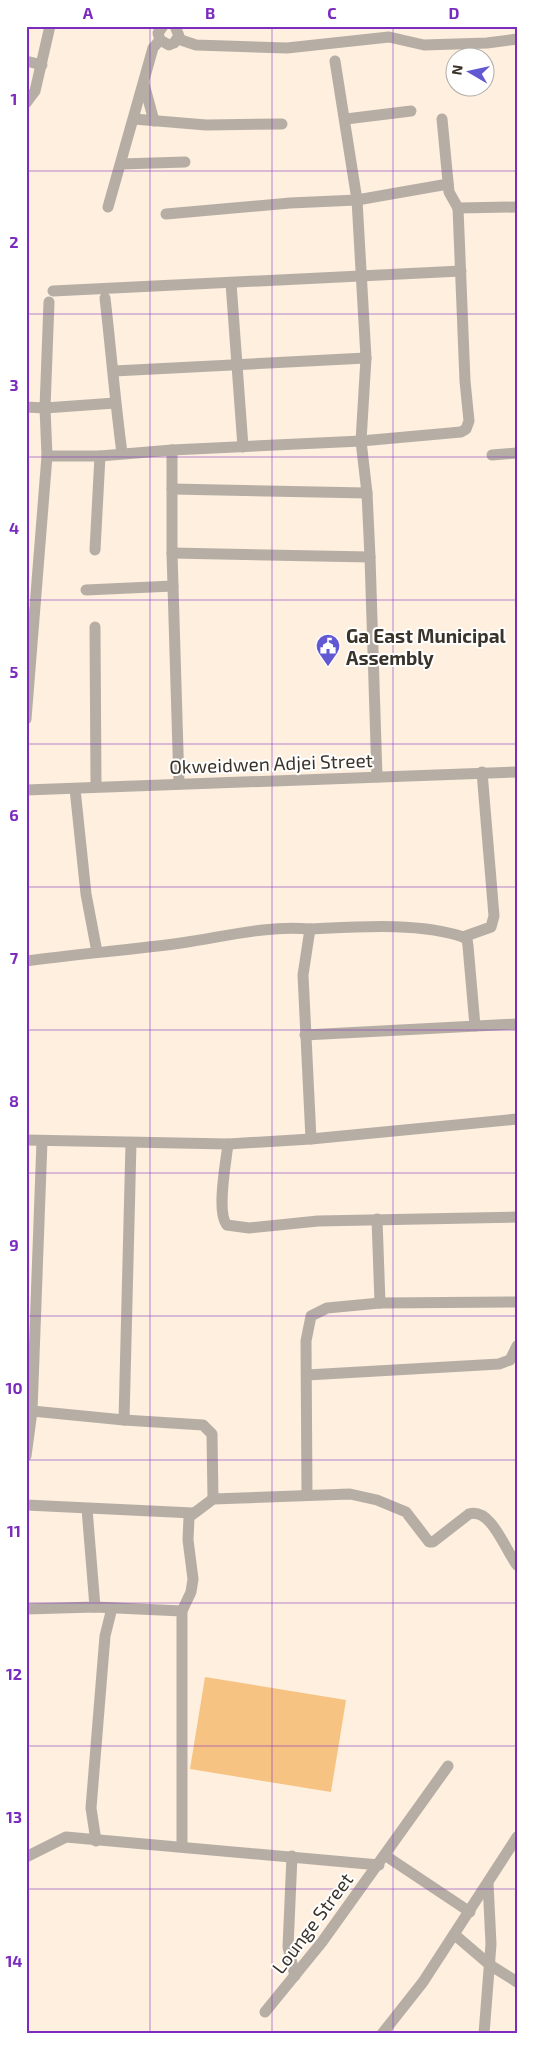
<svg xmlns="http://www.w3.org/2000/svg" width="543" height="2060" font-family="'Exo 2',sans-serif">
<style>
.pitch{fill:#f6c383}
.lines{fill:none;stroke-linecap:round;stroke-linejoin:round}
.minor{stroke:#b6aea5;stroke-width:11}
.grid{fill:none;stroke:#7b2cbf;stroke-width:1;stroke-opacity:0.55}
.labels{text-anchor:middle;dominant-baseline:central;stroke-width:4;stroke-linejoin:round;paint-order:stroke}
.poi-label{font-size:19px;font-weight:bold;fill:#3a332a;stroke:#fff;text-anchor:start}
.street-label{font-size:19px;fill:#3a332a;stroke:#fff}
.neatline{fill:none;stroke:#7b2cbf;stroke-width:2}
.grid-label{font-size:16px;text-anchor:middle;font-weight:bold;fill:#7b2cbf}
</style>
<rect width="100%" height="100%" fill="#feefde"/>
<polygon class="pitch" points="205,1677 346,1700 331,1792 190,1769"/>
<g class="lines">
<g class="minor">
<polyline points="163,26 158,33 160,40 169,45 174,43 179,36 175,26"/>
<polyline points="178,39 196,45 287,48 389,37 424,45 487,43 517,39"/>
<polyline points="26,61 42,65"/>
<polyline points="335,61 357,200 366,358 361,441 367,493 370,557 377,777"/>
<polyline points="144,84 154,121"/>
<polyline points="26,103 35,91 50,26"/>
<polyline points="134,119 206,125 282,124"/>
<polyline points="346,119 411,111"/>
<polyline points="442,119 449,192 458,208 517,207"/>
<polyline points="121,164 185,162"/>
<polyline points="108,207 153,48 160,40"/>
<polyline points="166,214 290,203 357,200 448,184"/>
<polyline points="231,283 243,447"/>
<polyline points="53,291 461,271"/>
<path d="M105 298C111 350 115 401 122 453"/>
<polyline points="114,371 366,358"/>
<polyline points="26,407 45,408 115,403"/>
<polyline points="492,455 517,453"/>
<polyline points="47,456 100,456 172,450"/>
<polyline points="172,489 367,493"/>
<polyline points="95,550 100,456"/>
<polyline points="172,553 370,557"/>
<polyline points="86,590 173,586"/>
<polyline points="95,627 96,786"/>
<polyline points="26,719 47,456 45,408 49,302"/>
<polyline points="179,784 172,553 172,450 361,441 461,432 466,429 469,421 465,381 458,208"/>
<polyline points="75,789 86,894 97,952"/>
<polyline points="26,790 517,772"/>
<path d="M310 929C356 927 418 922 463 937L467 939 468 946 475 1026"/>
<polyline points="463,937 491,927 494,916 482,772"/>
<path d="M26 961C78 954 130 950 181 943 224 937 266 925 310 929L303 975 311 1139"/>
<polyline points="305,1035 517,1024"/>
<polyline points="26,1140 228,1144 311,1139 517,1119"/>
<path d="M228 1144C226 1162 216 1213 227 1225L249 1228 318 1221 517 1217"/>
<polyline points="380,1303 517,1302"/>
<polyline points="307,1375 499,1364 510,1360 517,1346"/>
<polyline points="32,1411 124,1420 203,1425 212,1434 213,1499"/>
<polyline points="124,1420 131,1143"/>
<polyline points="26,1456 32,1411 42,1141"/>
<polyline points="307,1495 306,1341 311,1316 327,1308 380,1303 377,1219"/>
<polyline points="26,1505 193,1513"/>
<polyline points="87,1509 95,1607"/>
<polyline points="26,1609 95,1607 182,1611"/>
<polyline points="96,1841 91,1808 105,1636 112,1608"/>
<path d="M182 1846V1611L191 1592 193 1579 188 1540 189 1517 213 1499 350 1494 377 1500 406 1512 429 1542H433L469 1514C491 1507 505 1550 517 1565"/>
<polyline points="292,1856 288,1947 295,1976"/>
<polyline points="386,1856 470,1912"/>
<polyline points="26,1857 66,1837 379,1865"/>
<polyline points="455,1935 490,1965 517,1982"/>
<polyline points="265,2012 322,1942 448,1766"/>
<polyline points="382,2034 423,1982 517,1837"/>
<polyline points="484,2034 491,1944 488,1883"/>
</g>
</g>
<path class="grid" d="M150 26V2034M272 26V2034M393 26V2034M26 171H517M26 314H517M26 457H517M26 600H517M26 744H517M26 887H517M26 1030H517M26 1173H517M26 1316H517M26 1460H517M26 1603H517M26 1746H517M26 1889H517"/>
<defs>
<symbol id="civic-pin" viewBox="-11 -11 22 30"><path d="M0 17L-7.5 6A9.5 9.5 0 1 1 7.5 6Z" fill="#6258d1" stroke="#fff"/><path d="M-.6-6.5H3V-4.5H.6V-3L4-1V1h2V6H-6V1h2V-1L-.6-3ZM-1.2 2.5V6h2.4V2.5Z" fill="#fff"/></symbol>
</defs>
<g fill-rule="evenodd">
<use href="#civic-pin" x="314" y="632" width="28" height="38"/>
</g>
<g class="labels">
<g class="poi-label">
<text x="346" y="635">Ga East Municipal<tspan x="346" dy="22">Assembly</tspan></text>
</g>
<g class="street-label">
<text transform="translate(271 763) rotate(-2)">Okweidwen Adjei Street</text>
<text transform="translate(312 1923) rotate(-53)">Lounge Street</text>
</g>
</g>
<rect width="543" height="2060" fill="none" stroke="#ffffff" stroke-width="55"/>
<g transform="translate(470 72) rotate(279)"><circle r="24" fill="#ffffff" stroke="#b0adaa"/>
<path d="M0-4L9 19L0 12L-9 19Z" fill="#6258d1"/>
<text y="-8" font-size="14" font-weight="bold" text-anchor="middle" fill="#3a332a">N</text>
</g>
<rect x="28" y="28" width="488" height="2004" class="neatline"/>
<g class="grid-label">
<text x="88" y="19">A</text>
<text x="210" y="19">B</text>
<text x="332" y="19">C</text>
<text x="454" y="19">D</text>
<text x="14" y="105">1</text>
<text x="14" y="248">2</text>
<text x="14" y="391">3</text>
<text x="14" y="534">4</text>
<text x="14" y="678">5</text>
<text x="14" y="821">6</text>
<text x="14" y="964">7</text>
<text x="14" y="1107">8</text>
<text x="14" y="1251">9</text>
<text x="14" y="1394">10</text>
<text x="14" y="1537">11</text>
<text x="14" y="1680">12</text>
<text x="14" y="1823">13</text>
<text x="14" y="1967">14</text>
</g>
</svg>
